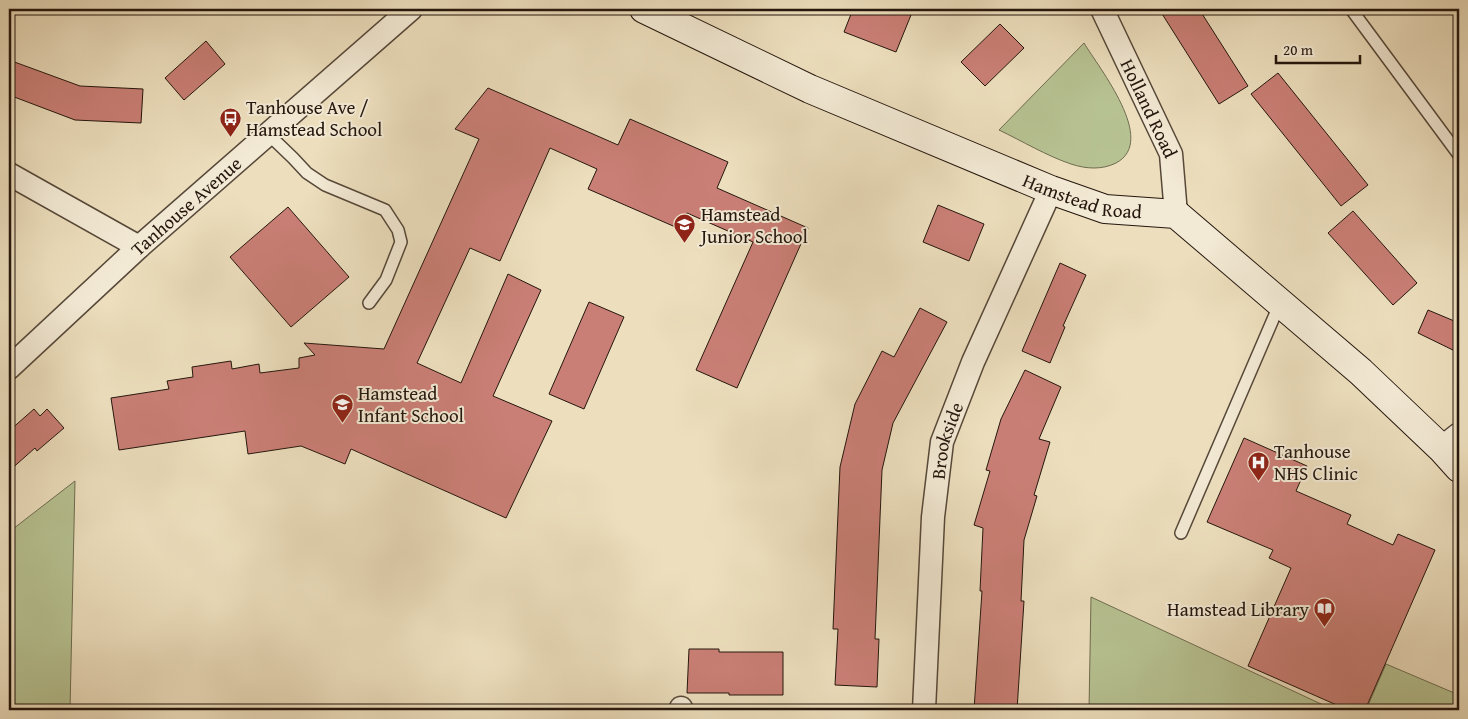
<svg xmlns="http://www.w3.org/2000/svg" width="1468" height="719" font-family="'Gentium Book Plus',serif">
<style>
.green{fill:#b7c292;stroke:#6e6c50}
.building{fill:#ca7f76;stroke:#24160d}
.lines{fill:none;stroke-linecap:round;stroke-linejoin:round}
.service-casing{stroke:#564839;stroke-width:14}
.minor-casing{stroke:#564839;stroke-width:25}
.secondary-casing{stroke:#24160d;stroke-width:30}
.service{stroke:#f3ead5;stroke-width:11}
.minor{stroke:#f3ead5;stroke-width:22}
.secondary{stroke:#f3ead5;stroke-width:28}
.labels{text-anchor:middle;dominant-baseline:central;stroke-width:4;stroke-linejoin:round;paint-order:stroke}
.poi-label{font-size:19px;fill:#24160d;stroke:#f3ead5;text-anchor:start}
.street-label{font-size:19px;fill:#24160d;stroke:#f3ead5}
</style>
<rect width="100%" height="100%" fill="#eddfbe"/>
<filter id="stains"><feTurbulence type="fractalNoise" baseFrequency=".004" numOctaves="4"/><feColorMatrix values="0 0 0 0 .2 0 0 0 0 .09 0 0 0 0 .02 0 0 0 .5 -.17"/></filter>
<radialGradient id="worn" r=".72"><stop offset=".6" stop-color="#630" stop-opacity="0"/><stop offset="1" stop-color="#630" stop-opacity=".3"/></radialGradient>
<g class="green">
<path d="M1084 43C1099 68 1158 141 1116 163 1102 170 1086 169 1071 164 1047 156 1022 141 999 130Z"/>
<polygon points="75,481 70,710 9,710 9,532"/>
<polygon points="1091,597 1334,710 1089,710"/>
<polygon points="1386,664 1459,695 1459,710 1366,710"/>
</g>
<g class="building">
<polygon points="853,9 894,9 911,15 896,52 844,32"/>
<polygon points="1159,9 1199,9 1248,86 1219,104"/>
<polygon points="1000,24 1024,48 985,86 961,62"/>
<polygon points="206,41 225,64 184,100 165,78"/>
<polygon points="9,60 80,86 143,89 141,123 75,120 9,95"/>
<polygon points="1278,73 1368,185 1341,206 1251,94"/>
<polygon points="488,88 618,145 630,119 728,162 717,188 808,228 737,388 696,370 753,242 687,213 680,229 588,189 597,169 550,148 500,261 470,248 417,363 461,383 508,274 541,290 493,396 552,421 506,518 351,449 345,464 301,446 248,454 245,431 119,450 111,398 169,389 167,381 193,377 192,367 231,361 232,369 259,364 260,373 299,368 299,358 315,355 304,343 384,349 479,139 455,129"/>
<polygon points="938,205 984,224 969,261 923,242"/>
<polygon points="288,207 349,277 291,327 230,257"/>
<polygon points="1353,211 1417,283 1393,305 1328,233"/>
<polygon points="1060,263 1086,275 1063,326 1065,327 1050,363 1022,351"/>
<polygon points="589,302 624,317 584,409 549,394"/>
<polygon points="920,308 947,322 893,423 882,470 875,639 879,639 877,687 835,685 838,629 833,629 840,467 855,404 882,351 894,357"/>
<polygon points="1428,310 1459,323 1459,353 1418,333"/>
<polygon points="1025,370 1061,387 1039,439 1050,442 1034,495 1037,496 1024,540 1021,601 1024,601 1017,710 974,710 982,591 980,591 983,528 974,525 990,471 986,470 1001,419"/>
<polygon points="34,409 40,416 47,409 64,428 37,451 35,448 9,471 9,431"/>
<polygon points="1244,438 1307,466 1296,491 1351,515 1347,524 1393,545 1398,534 1435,550 1365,710 1348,710 1248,666 1291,568 1269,558 1273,550 1207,522"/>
<polygon points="689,649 719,649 719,652 783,652 783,695 729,695 729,693 687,693"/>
</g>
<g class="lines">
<defs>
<g id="service">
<polyline points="1351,9 1459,155"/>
<polyline points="267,133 293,158 307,173 325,185 385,210 398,230 401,242 386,280 369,303"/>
<polyline points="1181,533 1280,303"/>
</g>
<g id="minor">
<path id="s1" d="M1102 9 1171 154 1176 214"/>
<polyline points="9,174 139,247"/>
<path id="s2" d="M9 368 139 247 411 9"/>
<polyline points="1441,448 1459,434"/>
<polyline points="681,710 681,708"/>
<path id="s3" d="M924 710 933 517 942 442 973 362 1051 190"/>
</g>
<g id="secondary">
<path id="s4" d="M644 9 810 89 1051 190 1105 209 1176 214 1361 372 1441 448 1459 468"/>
</g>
</defs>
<use href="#service" class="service-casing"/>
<use href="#minor" class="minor-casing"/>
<use href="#secondary" class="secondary-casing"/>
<use href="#service" class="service"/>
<use href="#minor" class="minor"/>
<use href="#secondary" class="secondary"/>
</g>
<defs>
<symbol id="bus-pin" viewBox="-11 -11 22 30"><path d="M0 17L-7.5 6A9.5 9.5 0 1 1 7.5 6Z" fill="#8f2418" stroke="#f3ead5"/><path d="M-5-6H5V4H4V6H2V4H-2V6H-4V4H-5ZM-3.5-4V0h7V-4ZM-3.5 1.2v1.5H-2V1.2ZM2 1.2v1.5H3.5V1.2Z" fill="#fff"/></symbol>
<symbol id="school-pin" viewBox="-11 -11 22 30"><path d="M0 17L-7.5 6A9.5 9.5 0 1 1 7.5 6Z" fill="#8f2418" stroke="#f3ead5"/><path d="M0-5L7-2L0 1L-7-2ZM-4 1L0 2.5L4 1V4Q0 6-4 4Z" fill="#fff"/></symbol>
<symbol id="hospital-pin" viewBox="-11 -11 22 30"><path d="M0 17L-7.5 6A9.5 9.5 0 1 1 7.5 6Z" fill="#8f2418" stroke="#f3ead5"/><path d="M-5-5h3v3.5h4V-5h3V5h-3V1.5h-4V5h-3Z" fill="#fff"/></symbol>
<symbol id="library-pin" viewBox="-11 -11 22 30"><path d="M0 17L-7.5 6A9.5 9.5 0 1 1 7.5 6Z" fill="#8f2418" stroke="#f3ead5"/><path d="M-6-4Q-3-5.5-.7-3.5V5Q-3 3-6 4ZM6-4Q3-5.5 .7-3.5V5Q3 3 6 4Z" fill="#fff"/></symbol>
</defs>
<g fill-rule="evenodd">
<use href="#bus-pin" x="218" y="106" width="25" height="34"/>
<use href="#school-pin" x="672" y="212" width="25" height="34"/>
<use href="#school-pin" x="330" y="392" width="25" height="34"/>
<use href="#hospital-pin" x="1246" y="450" width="25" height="34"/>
<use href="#library-pin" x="1312" y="596" width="25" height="34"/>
</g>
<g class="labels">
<g class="poi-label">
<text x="246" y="107">Tanhouse Ave /<tspan x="246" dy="22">Hamstead School</tspan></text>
<text x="701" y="214">Hamstead<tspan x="701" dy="22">Junior School</tspan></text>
<text x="358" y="393">Hamstead<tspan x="358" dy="22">Infant School</tspan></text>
<text x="1274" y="451">Tanhouse<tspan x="1274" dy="22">NHS Clinic</tspan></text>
<text x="1309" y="609" text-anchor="end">Hamstead Library</text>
</g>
<g class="street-label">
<text stroke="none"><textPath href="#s1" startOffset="110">Holland Road</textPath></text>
<text stroke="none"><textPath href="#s4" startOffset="478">Hamstead Road</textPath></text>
<text stroke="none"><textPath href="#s2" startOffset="240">Tanhouse Avenue</textPath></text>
<text stroke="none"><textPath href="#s3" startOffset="271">Brookside</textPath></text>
</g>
</g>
<rect width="1468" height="719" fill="none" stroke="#eddfbe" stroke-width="30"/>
<rect x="10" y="10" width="1448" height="699" fill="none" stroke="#24160d" stroke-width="2.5"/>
<rect x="15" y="15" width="1438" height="689" fill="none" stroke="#24160d"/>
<path d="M1276 55v8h84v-8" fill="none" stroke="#24160d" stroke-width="2.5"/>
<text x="1283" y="55" font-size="15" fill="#24160d" stroke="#f3ead5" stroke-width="4" paint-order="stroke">20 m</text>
<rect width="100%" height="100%" filter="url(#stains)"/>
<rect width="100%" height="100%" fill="url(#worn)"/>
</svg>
